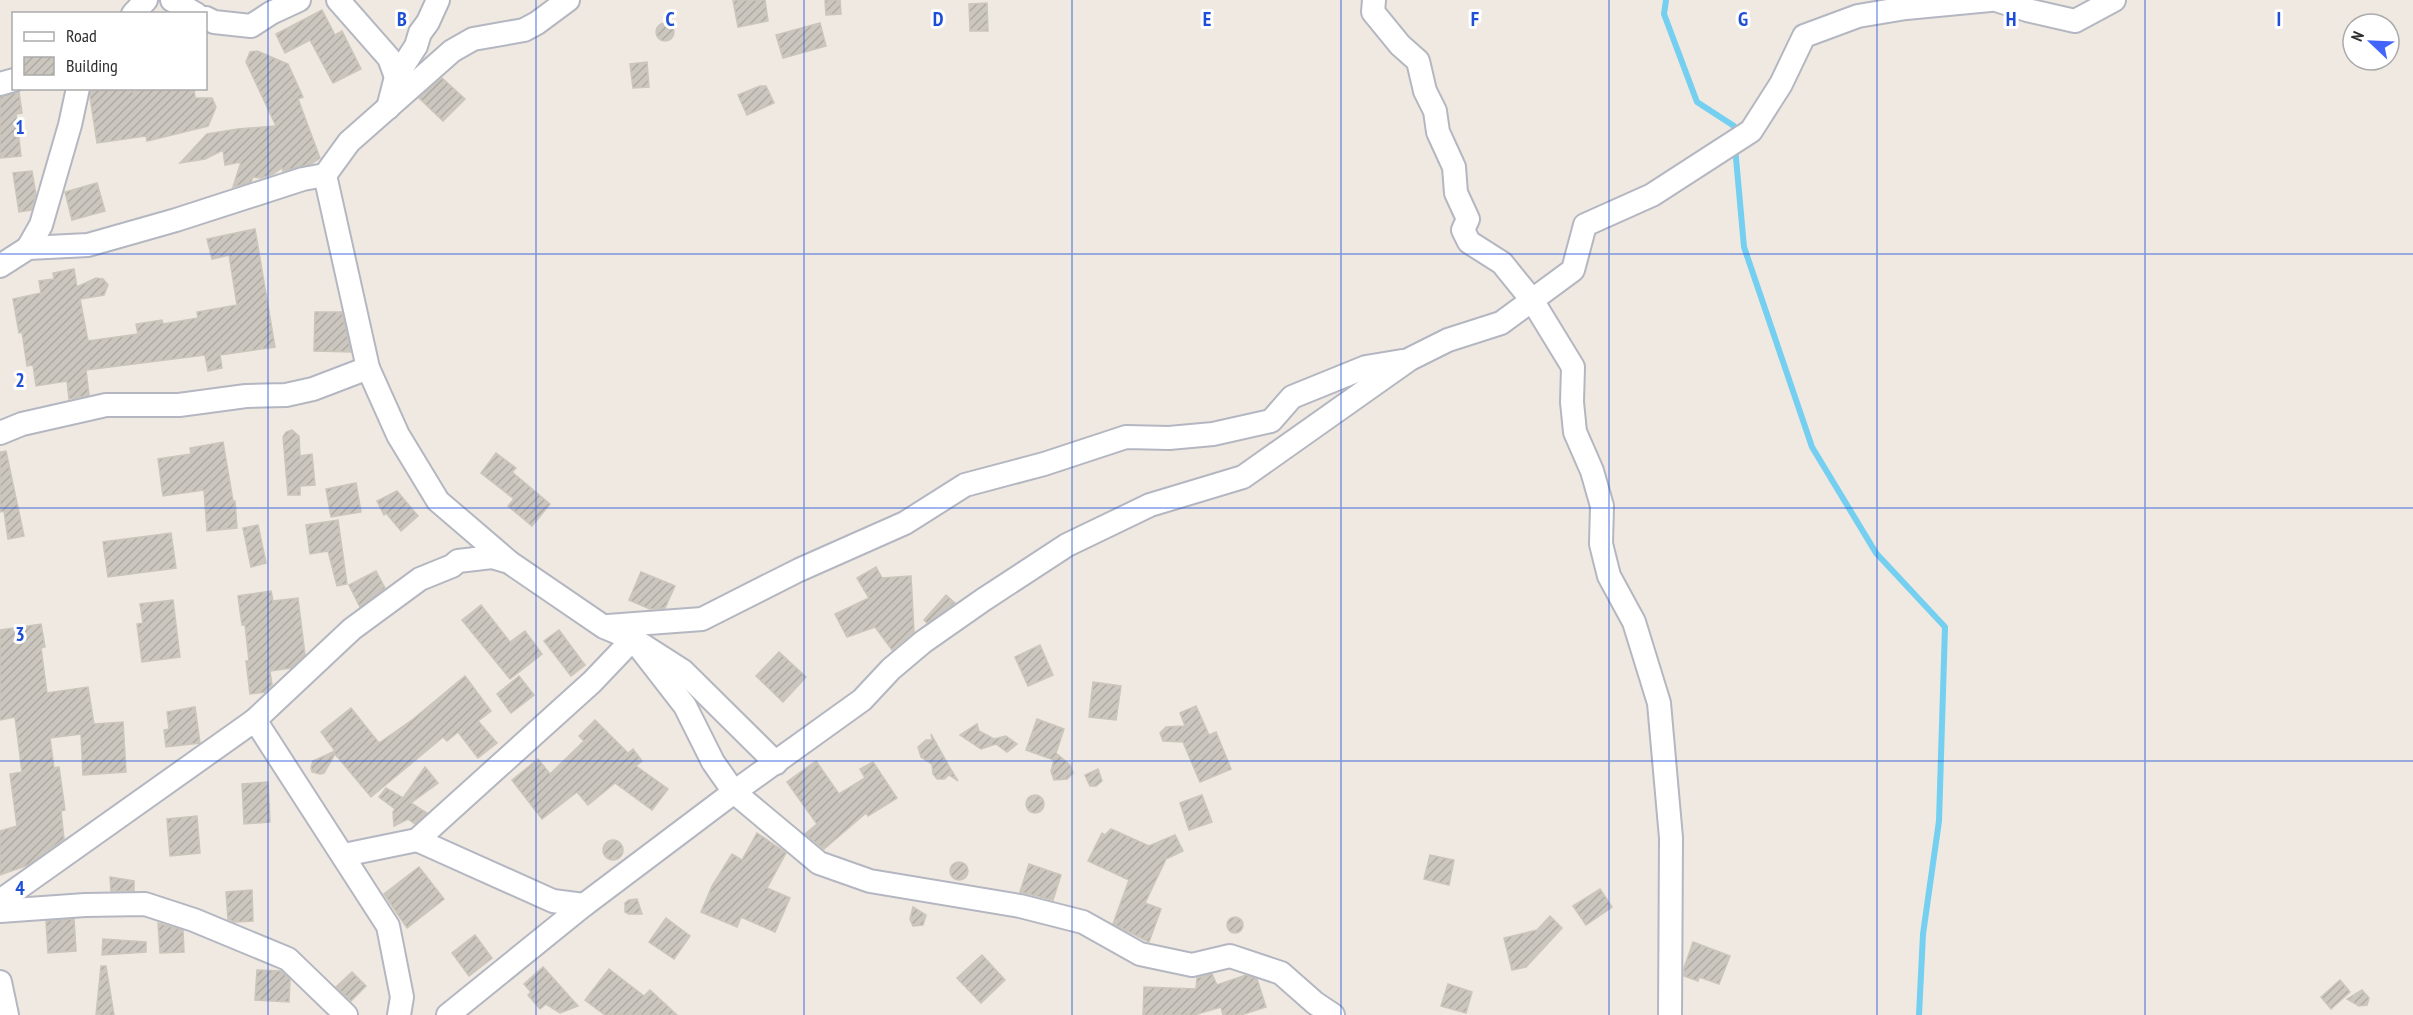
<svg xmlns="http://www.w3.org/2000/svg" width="2413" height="1015" font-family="'PT Sans Narrow',sans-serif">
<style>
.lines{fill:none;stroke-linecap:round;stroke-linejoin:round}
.stream{stroke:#75cff0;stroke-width:6}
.building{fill:url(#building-hatch);stroke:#cbc5ba;stroke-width:1.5}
.street-casing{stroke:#b4b7c1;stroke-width:26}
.street{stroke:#fff;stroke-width:22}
.grid{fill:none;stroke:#1d4ed8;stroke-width:1.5;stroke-opacity:0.55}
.grid-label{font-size:20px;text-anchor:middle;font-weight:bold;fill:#1d4ed8;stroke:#fff;stroke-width:6;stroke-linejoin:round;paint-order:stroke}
</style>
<defs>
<pattern id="building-hatch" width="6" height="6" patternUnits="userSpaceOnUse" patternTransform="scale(1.5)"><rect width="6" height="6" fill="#cbc7bf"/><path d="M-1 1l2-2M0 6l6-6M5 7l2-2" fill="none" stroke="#afaba4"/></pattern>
</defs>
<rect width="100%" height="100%" fill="#efe9e1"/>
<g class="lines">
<g class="stream">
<polyline points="1666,0 1664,14 1697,102 1734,126 1735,136"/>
<polyline points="1735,147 1744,247 1812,447 1876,553 1945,627 1939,821 1923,934 1919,1015"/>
</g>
</g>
<g class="building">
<polygon points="733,0 765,0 768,21 738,27"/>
<polygon points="825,0 840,0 841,14 826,15"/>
<polygon points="987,3 988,31 970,31 969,4"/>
<polygon points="322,10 335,35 342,31 361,69 333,83 310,40 285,53 276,34"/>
<circle cx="665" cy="32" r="9"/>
<polygon points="820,23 826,46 783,58 776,35"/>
<polygon points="257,51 288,64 303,97 298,99 320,158 311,164 283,171 282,168 273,174 261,178 253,177 251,182 233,187 241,162 225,165 223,150 205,159 180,163 207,134 238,129 276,126 246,62 250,52"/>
<polygon points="647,62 649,87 633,88 630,64"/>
<polygon points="442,78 465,99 443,121 419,98"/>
<polygon points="760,86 766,86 774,103 747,115 738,95"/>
<polygon points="91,88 133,88 133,92 150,88 194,88 195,98 212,98 216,107 208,126 147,141 146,136 97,143 90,97"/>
<polygon points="19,92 22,113 16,114 21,156 0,158 0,97"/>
<polygon points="32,171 36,195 31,210 19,212 13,173"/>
<polygon points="97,183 105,211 72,220 65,192"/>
<polygon points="255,229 275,347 220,355 222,368 208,371 205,355 86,370 89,395 69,399 67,381 36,386 33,365 27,366 22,332 19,333 13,299 41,293 39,281 54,279 53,273 74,269 77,287 96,278 103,279 108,285 104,295 80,299 88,341 138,334 136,324 162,320 163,324 198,318 197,312 237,305 229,255 212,259 207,239"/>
<polygon points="315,312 342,312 351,352 314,351"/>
<polygon points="292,430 299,436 300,456 312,454 315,485 300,486 300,495 288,495 283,437 286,432"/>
<polygon points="223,442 233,501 235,501 237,528 207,531 204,490 163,496 158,459 191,454 190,448"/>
<polygon points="6,451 24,536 8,539 4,511 0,512 0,452"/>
<polygon points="496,453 516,468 512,472 550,504 532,526 508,506 514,499 481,473"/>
<polygon points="356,483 361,512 331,517 326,489"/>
<polygon points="397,491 418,516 401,531 386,513 384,515 377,501"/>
<polygon points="338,520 347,584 337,586 328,551 310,554 306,525"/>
<polygon points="258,525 266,563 251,567 243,528"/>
<polygon points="171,533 176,568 108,577 103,542"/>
<polygon points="876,567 882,578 911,576 914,632 892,650 875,627 847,637 835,614 869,598 857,578"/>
<polygon points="376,571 385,588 360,607 349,585"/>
<polygon points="641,572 675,586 665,608 650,609 629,600"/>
<polygon points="271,591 273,601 298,598 305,655 291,668 270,671 272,685 265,692 250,694 246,661 249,661 245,625 242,625 238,596"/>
<polygon points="946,595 955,603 927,623 924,620"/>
<polygon points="173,600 180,657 142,662 137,624 143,623 140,604"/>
<polygon points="481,605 510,642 525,631 542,654 510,679 462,620"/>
<polygon points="41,624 45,647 41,648 47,693 88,687 94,724 123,722 126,772 83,775 81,734 50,738 54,768 59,767 65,810 61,811 64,839 28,865 0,875 0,831 17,826 10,774 22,772 15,717 0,720 0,630"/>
<polygon points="559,630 585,665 571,676 544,641"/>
<polygon points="1040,645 1053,675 1028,686 1015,657"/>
<polygon points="779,652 806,677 783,702 756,676"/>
<polygon points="465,676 491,711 478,721 497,743 478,758 458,732 447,741 443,737 371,797 335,754 324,773 320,774 312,772 311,768 313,761 335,751 321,732 351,708 379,743 412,720"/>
<polygon points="519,676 534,695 511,713 497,694"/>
<polygon points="1093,682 1121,686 1116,720 1089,717"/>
<polygon points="1196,706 1209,735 1216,732 1231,769 1200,782 1183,742 1163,741 1160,733 1166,727 1185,726 1180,713"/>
<polygon points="195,707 200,743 166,747 164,730 169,729 167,712"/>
<polygon points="1037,719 1064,729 1056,753 1070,765 1073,773 1067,779 1054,780 1051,771 1054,760 1026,750"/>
<polygon points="595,720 628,753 633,749 642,761 636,766 668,789 652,810 615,783 588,805 577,792 542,819 512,780 538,759 550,774 584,741 579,736"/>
<polygon points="977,724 979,731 994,739 1006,736 1017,744 1007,752 996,744 981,749 960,735"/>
<polygon points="931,734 950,768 958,781 949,775 944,779 937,779 933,774 932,764 921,757 918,747 926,740 932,740"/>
<polygon points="816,761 839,794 865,778 860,769 873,762 897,798 868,816 866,813 824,849 805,834 817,824 787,782"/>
<polygon points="425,767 438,783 411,803 427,813 415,824 408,819 394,826 393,812 395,809 379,797 386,788 403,798"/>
<polygon points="1098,769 1102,781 1096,786 1090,786 1085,775"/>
<polygon points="268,782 270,822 244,824 242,784"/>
<polygon points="1202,795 1212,822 1189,830 1180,803"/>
<circle cx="1035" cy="804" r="9"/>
<polygon points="197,816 200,853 170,856 167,819"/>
<polygon points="1111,829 1149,846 1175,835 1183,851 1166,859 1145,903 1161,909 1149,942 1113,924 1129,880 1088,861 1102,833 1105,835"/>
<polygon points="757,833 786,853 767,888 790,898 775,932 741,917 737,927 701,912 712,886 732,854 742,860"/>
<circle cx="613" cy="850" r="10"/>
<polygon points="1430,855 1454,860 1449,885 1424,879"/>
<circle cx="959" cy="871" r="9"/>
<polygon points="1029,864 1061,875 1053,900 1020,892"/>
<polygon points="419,867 444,899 407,928 384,894"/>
<polygon points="110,877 134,881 134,891 111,891"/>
<polygon points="1600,889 1612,907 1586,925 1573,906"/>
<polygon points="252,890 253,921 234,922 228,919 226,892"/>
<polygon points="637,899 642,914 629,914 625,912 625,903 629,900"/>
<polygon points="913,907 926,915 923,925 913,926 910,919"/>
<polygon points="1550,916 1562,928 1526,967 1512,970 1504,938 1537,930"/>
<circle cx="1235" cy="925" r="8"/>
<polygon points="666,918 690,936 674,959 649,942"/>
<polygon points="74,919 76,951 48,953 46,921"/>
<polygon points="158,923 183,930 184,952 160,953"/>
<polygon points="475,935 492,958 469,976 452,953"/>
<polygon points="103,939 146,942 146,952 102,955"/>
<polygon points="1693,942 1730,956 1719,984 1699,977 1698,981 1684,976 1684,968"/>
<polygon points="982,955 1005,980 981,1003 957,978"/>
<polygon points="101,966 106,966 114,1015 96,1015"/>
<polygon points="543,967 578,1006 560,1013 546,1004 540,1009 528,995 531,992 524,984"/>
<polygon points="609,969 644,996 650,990 677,1015 605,1015 585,1000"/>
<polygon points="257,970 281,971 290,979 289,1002 255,1000"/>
<polygon points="352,972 366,986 351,1001 336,987"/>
<polygon points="1212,974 1217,985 1246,975 1257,979 1266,1007 1241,1015 1223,1015 1221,1007 1194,1015 1143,1015 1144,987 1196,989 1197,978"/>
<polygon points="2340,980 2350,992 2331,1009 2321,997"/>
<polygon points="1448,984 1472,992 1466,1013 1441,1006"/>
<polygon points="2362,990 2369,998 2367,1005 2359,1006 2347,999"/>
</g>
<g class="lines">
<defs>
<g id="street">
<polyline points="172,0 196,14"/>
<polyline points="338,0 389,58 396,77"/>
<polyline points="1374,0 1373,12 1400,45 1418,61 1425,91 1435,111 1438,132 1454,167 1456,193 1468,219 1463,230 1469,242 1502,263 1532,300 1573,367 1572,402 1575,432 1592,471 1602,506 1601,544 1609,576 1634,622 1659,703 1671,838 1670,1015"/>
<polyline points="1996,0 2027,10 2075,21 2114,0"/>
<polyline points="133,14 146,0"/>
<polyline points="206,18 214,22 251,26 271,13 299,0"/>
<polyline points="0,84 14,80"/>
<polyline points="388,108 396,77 416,46 420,33 428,22 438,0"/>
<polyline points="28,248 41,225 70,125 78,88"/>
<polyline points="0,266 28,248 88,245 176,220 303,179 325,175"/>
<polyline points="0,433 22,424 106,405 179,405 246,396 286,395 313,389 368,368"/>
<polyline points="508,561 438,501 398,435 368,368 325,175 349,142 452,51 473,39 524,30 537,23 568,0"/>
<polyline points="608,626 702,619 799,570 905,523 965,485 1044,464 1126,437 1169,438 1213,434 1271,421 1292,397 1366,367 1402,361"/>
<polyline points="255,720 388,926 402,997 399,1015"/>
<polyline points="417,840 553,901 584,905"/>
<polyline points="344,855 417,840 592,682 633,639 683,671 776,763"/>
<polyline points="0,901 255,720 352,629 420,579 452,566 458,561 492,557 509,562 604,627 633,639 685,706 713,762 734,792 819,863 870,881 1020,906 1083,922 1140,954 1192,965 1230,956 1281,973 1315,1003 1333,1015"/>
<polyline points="0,911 85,905 145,904 194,920 288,959 346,1015"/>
<polyline points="0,982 7,1015"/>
<polyline points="448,1015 584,905 734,792 862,700 891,669 923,642 983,600 1067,545 1150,505 1243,477 1410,359 1448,340 1501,323 1573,270 1585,225 1652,195 1751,131 1781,84 1804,36 1858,16 1906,8 1990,0"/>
</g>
</defs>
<use href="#street" class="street-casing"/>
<use href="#street" class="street"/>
</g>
<path class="grid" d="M268 0V1015M536 0V1015M804 0V1015M1072 0V1015M1341 0V1015M1609 0V1015M1877 0V1015M2145 0V1015M0 254H2413M0 508H2413M0 761H2413"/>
<g class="grid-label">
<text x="402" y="26">B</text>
<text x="670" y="26">C</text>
<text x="938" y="26">D</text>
<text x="1207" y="26">E</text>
<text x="1475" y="26">F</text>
<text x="1743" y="26">G</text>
<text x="2011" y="26">H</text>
<text x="2279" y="26">I</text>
<text x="20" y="134">1</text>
<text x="20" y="387">2</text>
<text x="20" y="641">3</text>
<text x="20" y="895">4</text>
</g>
<rect x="12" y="12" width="195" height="78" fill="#ffffff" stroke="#ababab" stroke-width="1.5"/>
<rect x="24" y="32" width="30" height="9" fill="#ffffff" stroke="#ababab" stroke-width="1.5"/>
<text x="66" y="42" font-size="18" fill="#2e2e2e">Road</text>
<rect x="24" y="57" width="30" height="18" fill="url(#building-hatch)" stroke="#ababab" stroke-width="1.5"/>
<text x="66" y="72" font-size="18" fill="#2e2e2e">Building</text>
<g transform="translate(2371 42) rotate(293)"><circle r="28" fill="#ffffff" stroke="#ababab" stroke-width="1.5"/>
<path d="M0-4.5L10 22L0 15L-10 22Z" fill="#4264fb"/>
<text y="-9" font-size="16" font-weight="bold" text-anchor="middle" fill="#2e2e2e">N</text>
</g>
</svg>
